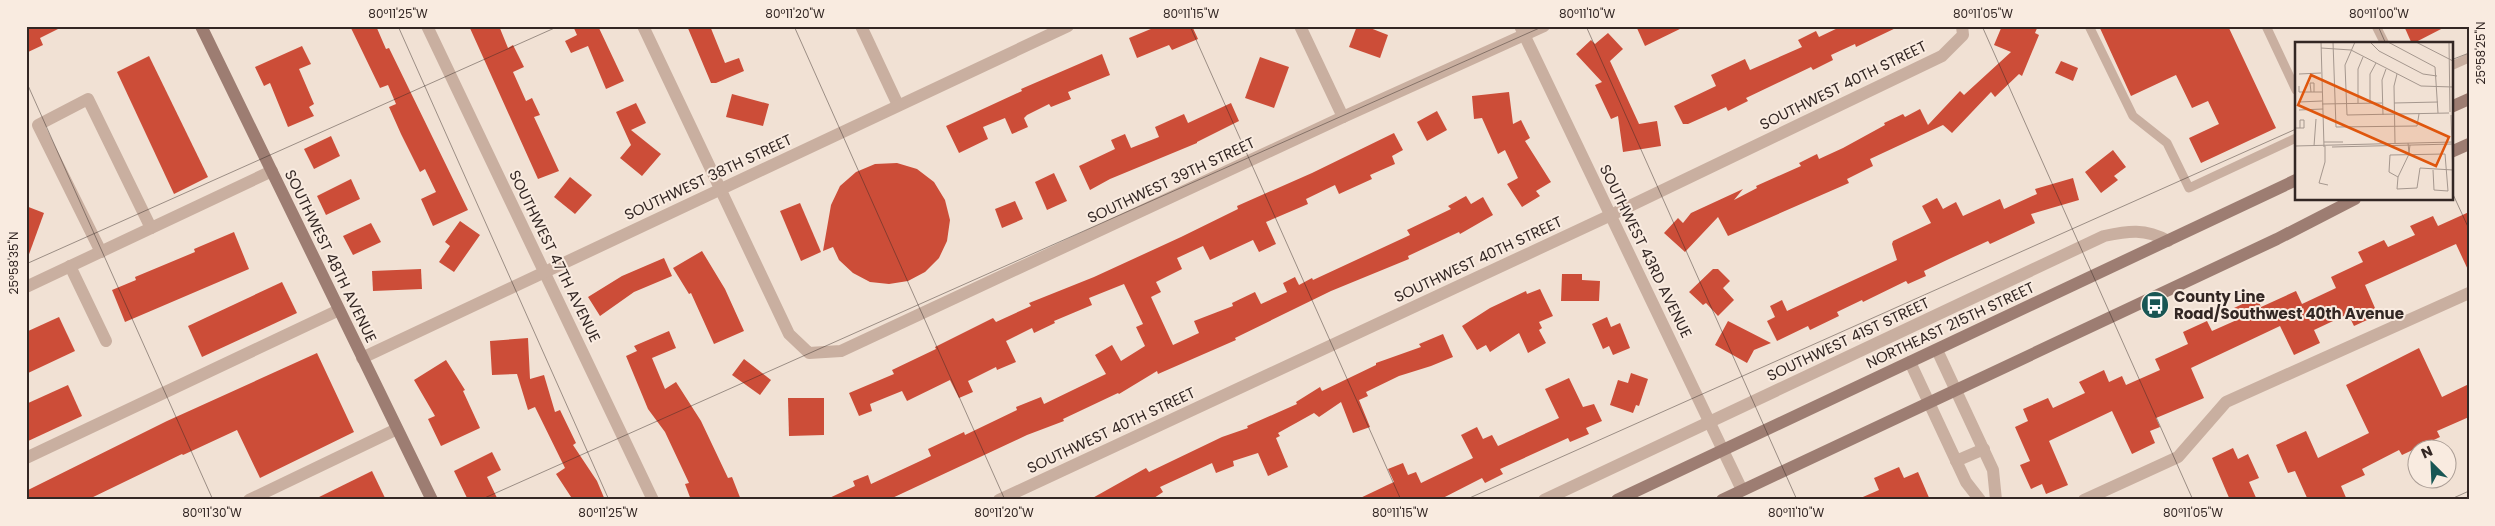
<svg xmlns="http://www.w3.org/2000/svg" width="2495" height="526" font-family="Poppins,sans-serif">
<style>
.building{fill:#cc4d38}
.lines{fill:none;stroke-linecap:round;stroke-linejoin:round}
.lane{stroke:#c9afa0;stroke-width:9}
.street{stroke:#c9afa0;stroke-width:12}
.secondary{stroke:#9d7d72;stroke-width:12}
.ticks{fill:none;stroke:#332724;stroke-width:1;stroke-opacity:0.45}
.labels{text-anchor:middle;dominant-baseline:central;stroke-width:4;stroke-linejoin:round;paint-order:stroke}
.street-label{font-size:15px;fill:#332724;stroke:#f9ebe0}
.poi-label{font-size:15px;font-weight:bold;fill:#332724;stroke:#f9ebe0;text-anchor:start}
.inset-road{fill:none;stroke:#a5978e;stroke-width:1}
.view{fill:#df560d;fill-opacity:0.15;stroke:#df560d;stroke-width:2.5}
.inset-edge{fill:none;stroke:#332724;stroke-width:2.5}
.neatline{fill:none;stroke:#332724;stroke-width:2}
.ticks-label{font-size:12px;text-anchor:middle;fill:#332724}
</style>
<rect width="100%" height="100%" fill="#f1e1d4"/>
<g class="building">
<polygon points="26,26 64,26 40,38 43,45 26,53"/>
<polygon points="350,26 376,26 386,49 389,48 468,210 433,226 421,199 436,192 425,169 420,172 401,134 389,107 396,104 388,85 380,88"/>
<polygon points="469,26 499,26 508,48 513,45 524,67 513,72 526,101 532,98 540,115 534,117 559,171 538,179"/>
<polygon points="573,26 598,26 624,81 606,89 588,46 571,53 565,41 577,35"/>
<polygon points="687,26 710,26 725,63 739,58 744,71 716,83 711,83"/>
<polygon points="1158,26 1192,26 1198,39 1172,50 1169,45 1137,58 1129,38"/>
<polygon points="1357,26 1365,26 1388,35 1380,58 1349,47"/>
<polygon points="1636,26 1686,26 1645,46"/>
<polygon points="1842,26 1900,26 1856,47 1855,44 1831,55 1833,60 1813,70 1811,67 1746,98 1748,101 1728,111 1726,107 1688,124 1683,124 1674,106 1716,86 1711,75 1745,59 1750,70 1802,47 1798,40 1816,31 1819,37"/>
<polygon points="2002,26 2038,26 2035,33 2039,35 2022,76 2019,74 1995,97 1991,92 1952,133 1943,125 1870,159 1873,166 1847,179 1849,183 1728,236 1718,217 1685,252 1664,233 1678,218 1683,223 1691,213 1743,189 1734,200 1757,188 1756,186 1801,166 1799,163 1817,154 1819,159 1843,148 1885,125 1884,123 1903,114 1905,117 1920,109 1928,125 1960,91 1964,95 2011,52 1994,45"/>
<polygon points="2099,26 2228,26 2276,128 2201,163 2189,138 2219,124 2208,101 2192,108 2176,75 2131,96"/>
<polygon points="2404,26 2447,26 2412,44"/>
<polygon points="1608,33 1623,49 1610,61 1639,124 1657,121 1661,146 1623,152 1618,116 1611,119 1595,85 1602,82 1576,54 1591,40 1595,44"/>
<polygon points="302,46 311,64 299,69 314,104 309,107 314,116 288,127 270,83 264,86 255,67"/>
<polygon points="1102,54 1110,75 1068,92 1071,99 1051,107 1049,104 1027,115 1024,118 1028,127 1012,134 1005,118 983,127 988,139 959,153 946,126 1022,91 1021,89"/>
<polygon points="149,56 208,177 174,194 117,72"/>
<polygon points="1260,57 1289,67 1274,108 1245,98"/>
<polygon points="2061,61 2078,68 2073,81 2055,73"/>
<polygon points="1509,92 1513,124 1521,120 1530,138 1525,141 1551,182 1536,191 1540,196 1522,207 1507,184 1518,178 1505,150 1498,154 1482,118 1474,119 1472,96"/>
<polygon points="732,94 769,104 763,126 726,117"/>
<polygon points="636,103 646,123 631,130 661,154 642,176 620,158 631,145 616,112"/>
<polygon points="1231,103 1239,121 1197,142 1197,143 1110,179 1090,190 1079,166 1115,149 1111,140 1125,134 1131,148 1159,137 1155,127 1184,114 1188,123"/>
<polygon points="1437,111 1447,130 1427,141 1417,122"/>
<polygon points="1394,133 1403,150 1392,156 1395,164 1370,175 1372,179 1339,194 1335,185 1306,199 1308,204 1266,222 1276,244 1259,252 1253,240 1210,260 1203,246 1177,258 1182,269 1156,282 1161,292 1151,297 1173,345 1199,333 1194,321 1233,306 1232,303 1255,292 1261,304 1287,292 1283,283 1295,277 1299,285 1312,278 1313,280 1410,235 1407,230 1451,209 1448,206 1466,196 1471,204 1483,197 1493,215 1460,234 1459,232 1408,256 1409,259 1331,291 1235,338 1236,340 1158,374 1157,371 1119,394 1118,393 1063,419 1064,421 1027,435 888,500 825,500 855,486 853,481 868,475 871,484 931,456 928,449 964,432 965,435 1017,410 1016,407 1041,397 1044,404 1106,374 1095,355 1112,345 1121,361 1145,346 1136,327 1143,324 1124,284 1089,298 1092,305 1054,321 1055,323 1034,333 1032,328 1006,341 1016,362 997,370 996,367 968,381 973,392 959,398 950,380 907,401 902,391 870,404 872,411 859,416 849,393 894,374 892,370 936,349 935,347 993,318 996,322 1031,306 1029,303 1094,277 1181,237 1238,209 1237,206 1312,173"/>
<polygon points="331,136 340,156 314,169 304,149"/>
<polygon points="2113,150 2126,167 2114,176 2118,180 2101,193 2085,172"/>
<polygon points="897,163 917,169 934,182 945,200 950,220 947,241 939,258 925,272 908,281 889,284 870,282 853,273 839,260 833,247 823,251 831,205 840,186 856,172 875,164"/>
<polygon points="1054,173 1067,201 1047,210 1035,182"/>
<polygon points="570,177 592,195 575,214 554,197"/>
<polygon points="2073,178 2079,200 2031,214 2035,223 1990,244 1988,241 1949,259 1924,271 1926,276 1908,284 1906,281 1863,302 1862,300 1837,312 1839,316 1810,330 1808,326 1777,341 1767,321 1775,317 1770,306 1782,300 1787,311 1897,260 1892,244 1893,241 1931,223 1922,206 1937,198 1943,209 1956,202 1963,216 2000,199 2004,209 2037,194 2035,189"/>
<polygon points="351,179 360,199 326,215 317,196"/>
<polygon points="1015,201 1023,219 1002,228 995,209"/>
<polygon points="800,203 821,252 801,261 780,211"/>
<polygon points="26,206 44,213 28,257 26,257"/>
<polygon points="2469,212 2469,272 2456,244 2365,285 2378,315 2354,326 2348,314 2314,330 2320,343 2294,355 2280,326 2191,368 2204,398 2156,418 2160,427 2150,431 2155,443 2132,454 2112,411 2049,441 2068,485 2046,494 2042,484 2031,489 2020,465 2030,461 2015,427 2028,421 2023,409 2048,398 2053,408 2085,393 2079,382 2104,370 2109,382 2122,376 2126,385 2160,370 2155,359 2188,344 2183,332 2207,321 2212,331 2239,319 2234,308 2257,297 2261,307 2296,291 2302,304 2336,288 2331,277 2363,262 2358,252 2384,240 2388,247 2415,235 2410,226 2433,216 2438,226"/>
<polygon points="460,221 480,235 454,272 439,262 450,246 445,242"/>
<polygon points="371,223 381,242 353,255 343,236"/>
<polygon points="234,232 249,269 125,322 112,290 136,280 135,277 195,252 194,249"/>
<polygon points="702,251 725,289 744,331 714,344 691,293 689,294 673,268"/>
<polygon points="664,258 672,276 634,292 600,316 588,297 622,276"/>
<polygon points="421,269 422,289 373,291 372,271"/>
<polygon points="1713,269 1718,269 1730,281 1723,288 1734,300 1718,316 1706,303 1703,305 1689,292"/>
<polygon points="1562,274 1582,274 1582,280 1600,281 1599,301 1561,301"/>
<polygon points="282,282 297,313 202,357 188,326"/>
<polygon points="1540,289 1553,316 1539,322 1542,328 1539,330 1546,343 1528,353 1519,333 1490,352 1486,345 1477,350 1462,326 1490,308 1526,291 1527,294"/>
<polygon points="59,317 75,351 26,374 26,332"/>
<polygon points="1607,317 1611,327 1620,323 1630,348 1613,355 1609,346 1603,349 1592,324"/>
<polygon points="1728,321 1771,343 1754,350 1747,363 1715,345"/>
<polygon points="669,331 676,348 652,358 665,389 676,382 701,421 728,478 732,477 741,500 691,500 685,484 689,483 665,432 648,409 626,356 637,351 634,346"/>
<polygon points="1443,334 1453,357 1431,366 1399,376 1366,392 1368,396 1359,400 1370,427 1353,433 1341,402 1319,417 1314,413 1278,433 1280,436 1276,438 1288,467 1268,476 1258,453 1233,461 1234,466 1216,473 1212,463 1160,487 1163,492 1151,500 1089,500 1146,468 1149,472 1222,437 1248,428 1247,426 1297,404 1296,402 1320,387 1322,391 1376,365 1376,363 1421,347 1419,344"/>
<polygon points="528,338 530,379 544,375 555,412 560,410 576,443 573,445 597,481 605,500 573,500 556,474 565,468 535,407 528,410 517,374 492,375 490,341"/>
<polygon points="2419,348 2442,397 2469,384 2469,417 2437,431 2440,437 2402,455 2399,450 2362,469 2365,475 2341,486 2347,500 2308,500 2295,471 2288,473 2276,445 2306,431 2318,458 2369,433 2346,385"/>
<polygon points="317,353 354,432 260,478 237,430 183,455 182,454 87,500 26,500 26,491 167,421"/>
<polygon points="744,359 771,380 760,395 732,375"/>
<polygon points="446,360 465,390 463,391 480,428 441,446 428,419 435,416 414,380"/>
<polygon points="1631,373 1648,379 1639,406 1636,405 1633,413 1610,405 1618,380 1628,383"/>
<polygon points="1569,378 1583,407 1594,404 1602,421 1586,428 1589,434 1570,442 1568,438 1500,469 1503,474 1485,483 1482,478 1439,500 1356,500 1394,482 1388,469 1403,463 1408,475 1416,472 1421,483 1473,458 1461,435 1477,427 1483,439 1492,435 1498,446 1559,418 1545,389"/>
<polygon points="68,385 82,416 26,442 26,404"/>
<polygon points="788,398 824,398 824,435 789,436"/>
<polygon points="2233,448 2238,459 2248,454 2259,478 2249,482 2257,500 2230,500 2212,458"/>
<polygon points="492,452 501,470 487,477 498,500 468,500 454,471"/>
<polygon points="1899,467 1904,478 1918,472 1930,500 1856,500 1879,490 1874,478"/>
<polygon points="372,471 386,500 313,500"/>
</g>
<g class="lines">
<g class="lane">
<polyline points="2089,26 2133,116 2167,143 2189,188 2296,138"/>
<polyline points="2266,26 2296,90"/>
<polyline points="2376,26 2385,44"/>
<polyline points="2451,66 2469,58"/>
</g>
<g class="street">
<polyline points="427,26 653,500"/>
<polyline points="643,26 789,334 809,353 841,351 1343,117 1544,26"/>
<polyline points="861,26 898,105"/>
<polyline points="1300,26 1343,117"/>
<polyline points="1520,26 1742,490"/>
<polyline points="101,252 38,125 88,99 151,228"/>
<polyline points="70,266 106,341"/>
<polyline points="26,287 272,171"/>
<polyline points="1937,350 1993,470 1996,500"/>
<polyline points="362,358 1068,26"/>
<polyline points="1910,362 1966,482 1980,500"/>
<polyline points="26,458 339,310"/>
<polyline points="1956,461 1984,449"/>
<polyline points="249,500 397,429"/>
<polyline points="999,500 1611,215 1942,56 1963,35 1962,26"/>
<path d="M1544 500 2104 236C2128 231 2145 228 2168 241"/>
<polyline points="2084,500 2178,457 2226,402 2469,293"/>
</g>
<g class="secondary">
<polyline points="201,26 432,500"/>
<polyline points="2451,107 2469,99"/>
<polyline points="2451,152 2469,144"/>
<polyline points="1617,500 2296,180"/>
<polyline points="1722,500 2277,239 2355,199"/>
</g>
</g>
<path class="ticks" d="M398 26 609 500M794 26 1005 500M1190 26 1401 500M1586 26 1797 500M1982 26 2193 500M2378 26 2386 44M2451 60 2469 53M26 81 213 500M2451 190 2469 229M26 264 559 26M480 500 1544 26M1465 500 2296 129M2449 500 2469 491"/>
<defs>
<symbol id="bus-disc" viewBox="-11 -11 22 22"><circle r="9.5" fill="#185654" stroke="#f9ebe0"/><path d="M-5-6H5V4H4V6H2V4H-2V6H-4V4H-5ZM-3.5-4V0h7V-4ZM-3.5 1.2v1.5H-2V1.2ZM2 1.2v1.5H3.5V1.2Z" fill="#fff"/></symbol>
</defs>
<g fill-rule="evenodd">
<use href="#bus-disc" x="2139" y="289" width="32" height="32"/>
</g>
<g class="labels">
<g class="street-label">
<text transform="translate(1843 85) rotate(-26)">SOUTHWEST 40TH STREET</text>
<text transform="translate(708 177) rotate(-25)">SOUTHWEST 38TH STREET</text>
<text transform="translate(1171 180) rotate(-25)">SOUTHWEST 39TH STREET</text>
<text transform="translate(1646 251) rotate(64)">SOUTHWEST 43RD AVENUE</text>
<text transform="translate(331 256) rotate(64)">SOUTHWEST 48TH AVENUE</text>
<text transform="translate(555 256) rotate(64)">SOUTHWEST 47TH AVENUE</text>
<text transform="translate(1478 259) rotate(-25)">SOUTHWEST 40TH STREET</text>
<text transform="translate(1950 325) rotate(-25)">NORTHEAST 215TH STREET</text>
<text transform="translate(1848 339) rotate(-25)">SOUTHWEST 41ST STREET</text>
<text transform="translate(1111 430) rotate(-25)">SOUTHWEST 40TH STREET</text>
</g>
<g class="poi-label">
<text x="2174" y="296">County Line<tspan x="2174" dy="17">Road/Southwest 40th Avenue</tspan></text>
</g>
</g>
<g transform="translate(2295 42)">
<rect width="158" height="158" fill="#f1e1d4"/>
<path class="inset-road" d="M26 0 29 105M38 0 41 85 122 84 124 72M60 0 50 23 52 73 154 71M75 0 84 9 128 32 142 34M93 0 140 25 143 71M121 0 158 19M154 0 155 70M26 6 56 8 126 44 158 45M4 32 26 31M4 44V50H27M16 50 15 41H19V50M4 60 27 59M63 61V27L68 15M75 61V32L81 21M99 61 143 60M27 62 87 61M4 68 28 67M88 73 87 38 91 27M156 73 158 138M0 86H9V78H5V86M29 100H48M100 101 99 44 102 32M113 101 114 111 115 103M0 104 158 100M19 104 21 77M30 104V120L24 141 33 143M37 105 158 102M114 112 103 135 102 147 122 146 125 126 158 128M103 135 94 130 95 113 150 112 153 149 139 148 138 128"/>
<path class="view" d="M16 33 154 95 141 124 3 63Z"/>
<rect width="158" height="158" class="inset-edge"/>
</g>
<rect width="2495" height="526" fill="none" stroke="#f9ebe0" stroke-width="55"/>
<g transform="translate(2432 464) rotate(336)"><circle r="24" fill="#f9ebe0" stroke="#aa9d95"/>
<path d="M0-4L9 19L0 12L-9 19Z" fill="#185654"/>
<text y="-8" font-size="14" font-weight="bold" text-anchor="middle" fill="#332724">N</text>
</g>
<rect x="28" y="28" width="2440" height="470" class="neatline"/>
<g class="ticks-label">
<text x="398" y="18">80°11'25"W</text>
<text x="795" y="18">80°11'20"W</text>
<text x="1191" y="18">80°11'15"W</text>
<text x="1587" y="18">80°11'10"W</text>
<text x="1983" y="18">80°11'05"W</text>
<text x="2379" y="18">80°11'00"W</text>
<text transform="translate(2481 53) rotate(-90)" y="4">25°58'25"N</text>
<text transform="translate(14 263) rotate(-90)" y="4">25°58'35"N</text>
<text x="212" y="517">80°11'30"W</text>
<text x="608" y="517">80°11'25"W</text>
<text x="1004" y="517">80°11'20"W</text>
<text x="1400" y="517">80°11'15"W</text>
<text x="1796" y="517">80°11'10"W</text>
<text x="2193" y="517">80°11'05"W</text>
</g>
</svg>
